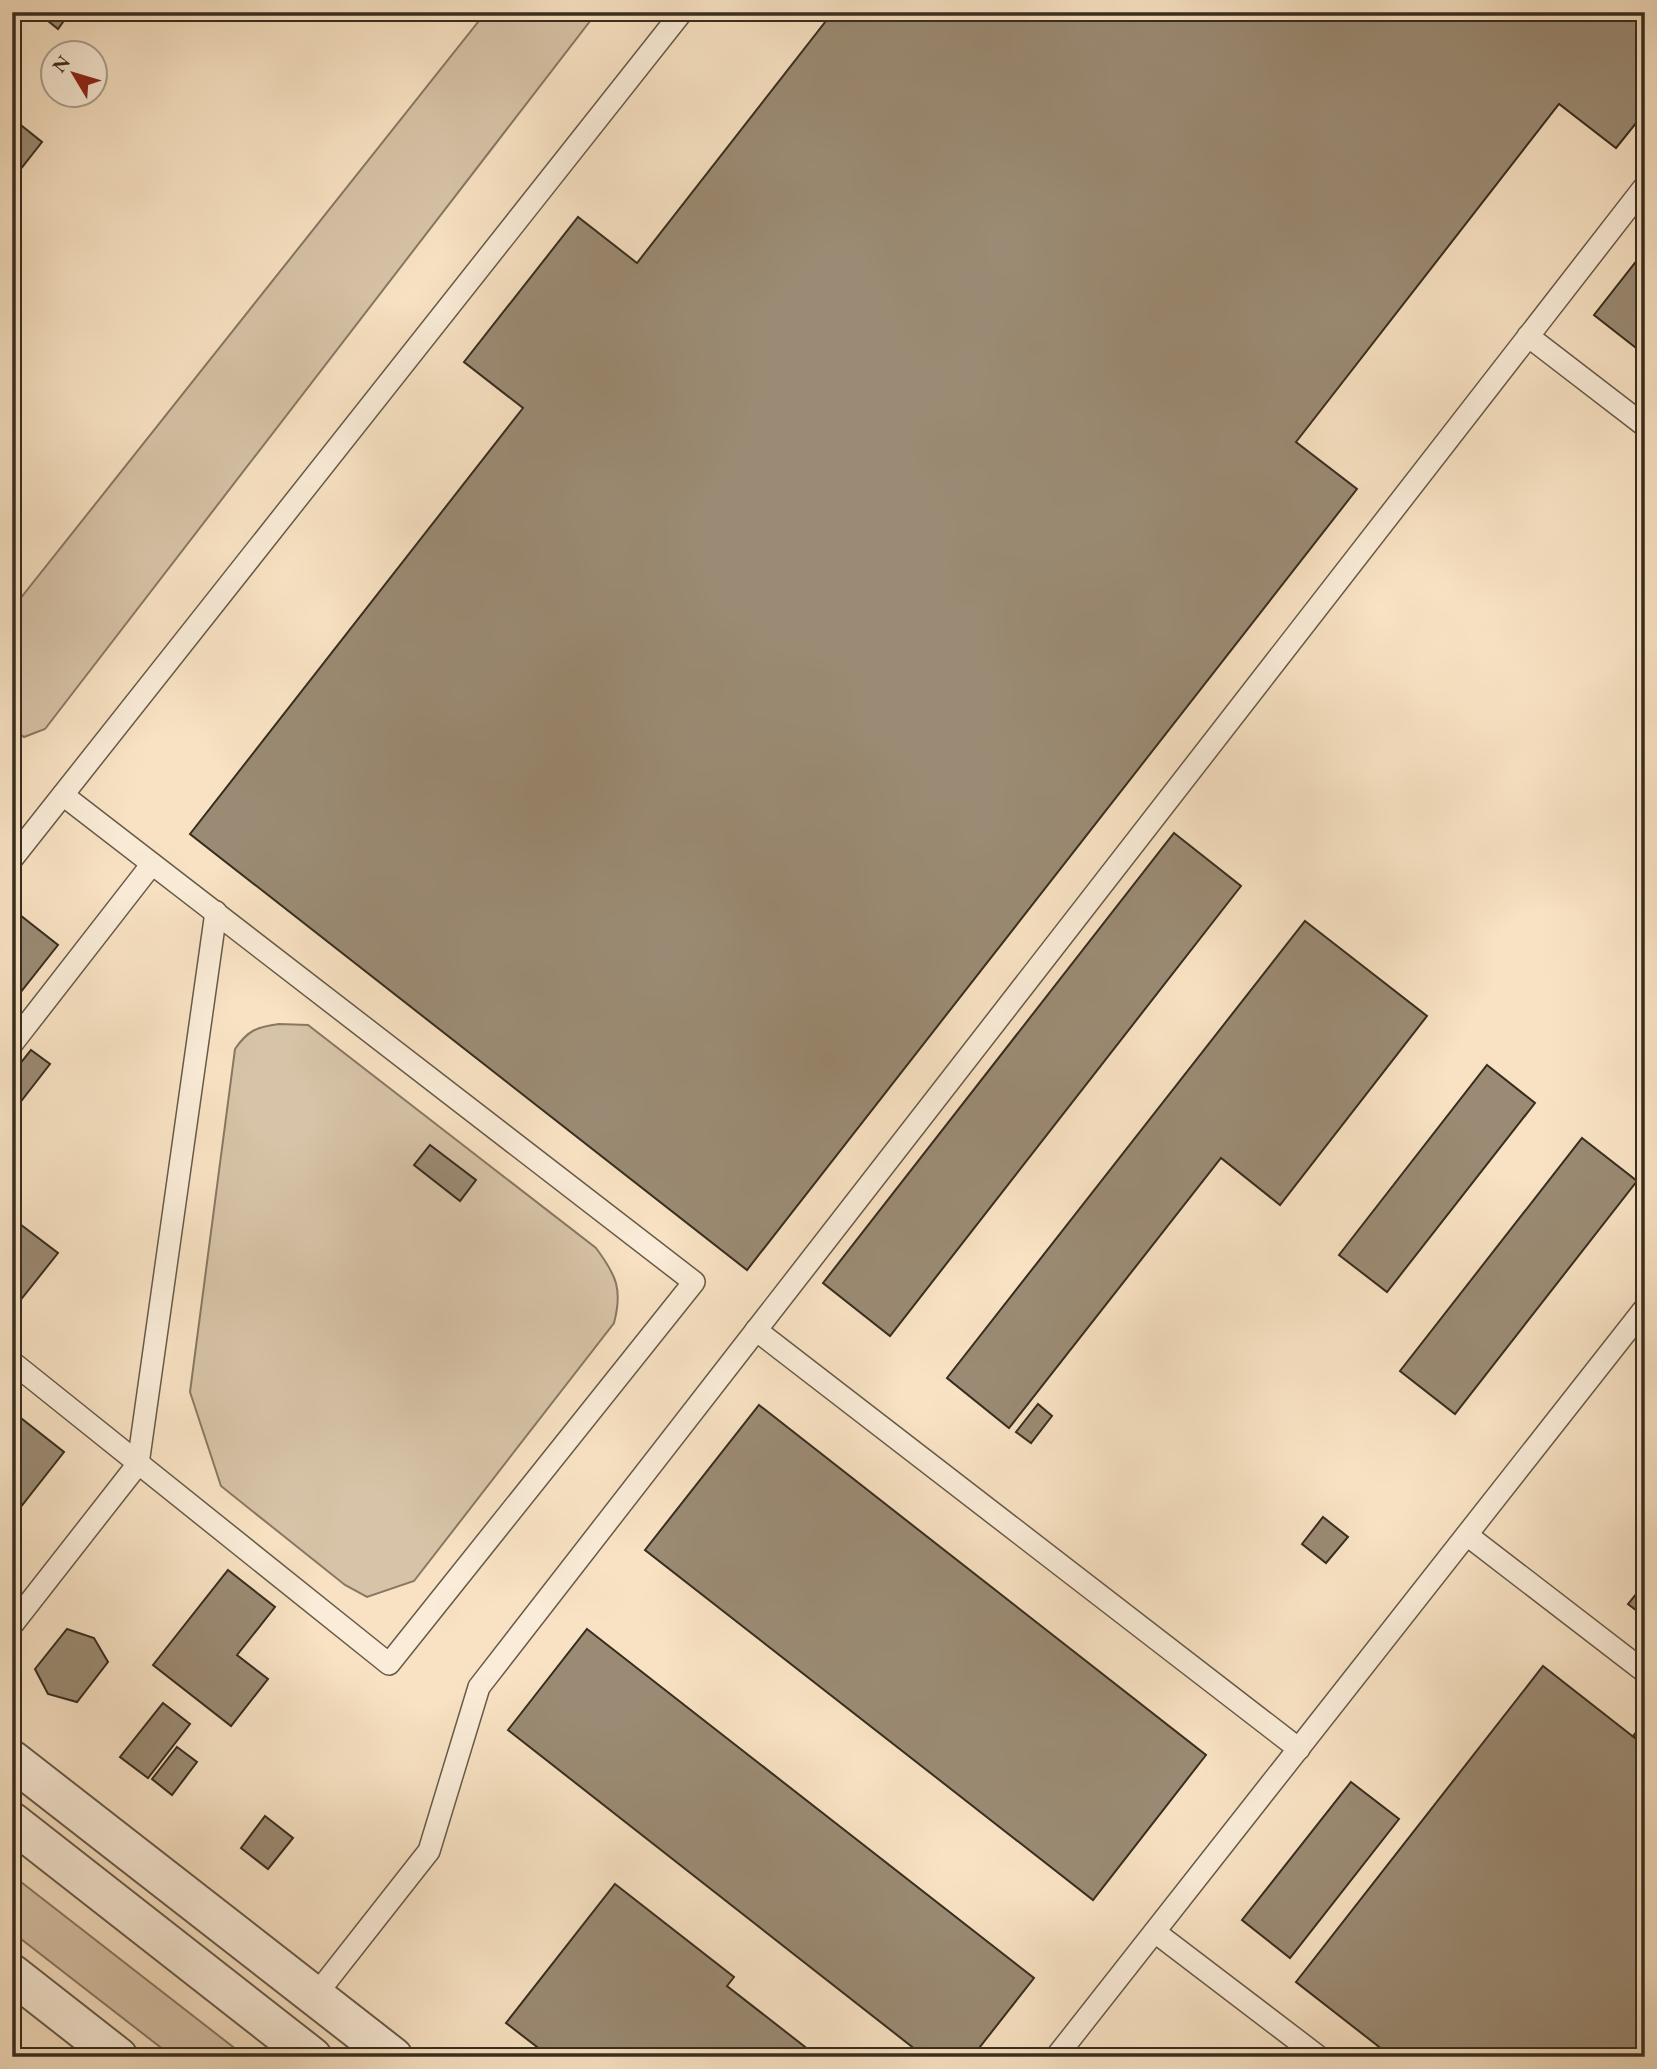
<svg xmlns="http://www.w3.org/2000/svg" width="1657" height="2069" font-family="'EB Garamond',serif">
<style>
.green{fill:#d7c3a7;stroke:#877863;stroke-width:2}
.building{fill:#9b8b74;stroke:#372d1f;stroke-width:2}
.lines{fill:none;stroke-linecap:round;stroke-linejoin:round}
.service-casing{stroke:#675a48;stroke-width:24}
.minor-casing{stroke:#675a48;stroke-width:42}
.tertiary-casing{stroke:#675a48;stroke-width:42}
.service{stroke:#faecd8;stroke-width:21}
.minor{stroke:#faecd8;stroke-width:38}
.tertiary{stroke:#faecd8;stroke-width:38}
</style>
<rect width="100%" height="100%" fill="#f8e2c3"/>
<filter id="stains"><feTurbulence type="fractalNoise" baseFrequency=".00286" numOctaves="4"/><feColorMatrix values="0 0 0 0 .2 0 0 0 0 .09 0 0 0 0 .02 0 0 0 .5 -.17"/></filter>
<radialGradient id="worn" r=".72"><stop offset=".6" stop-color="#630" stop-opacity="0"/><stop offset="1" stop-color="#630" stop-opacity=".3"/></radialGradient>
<g class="green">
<polygon points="486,12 597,12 45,729 24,737 12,728 12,609"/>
<path d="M279 1024 308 1025 596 1248C616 1275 623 1289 614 1323L414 1581 367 1597 345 1585 221 1486 190 1392 235 1049C248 1030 257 1027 279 1024Z"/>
<polygon points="12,1875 246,2057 173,2057 12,1932"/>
</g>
<g class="building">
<polygon points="37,12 70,12 58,29"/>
<polygon points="833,12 1645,12 1645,112 1616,148 1559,104 1296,442 1357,489 747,1270 190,834 523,408 464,362 578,217 637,263"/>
<polygon points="12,118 42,142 12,180"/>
<polygon points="1645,250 1645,355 1594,315"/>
<polygon points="1174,833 1241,886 890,1336 823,1283"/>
<polygon points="20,915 58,945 16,998 12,995 12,925"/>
<polygon points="1305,921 1427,1016 1280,1205 1221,1158 1009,1428 947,1378"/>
<polygon points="31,1050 50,1064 19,1104 12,1099 12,1074"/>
<polygon points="1487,1065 1535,1103 1387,1292 1339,1255"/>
<polygon points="1582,1138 1637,1181 1455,1414 1400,1371"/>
<polygon points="430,1145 476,1180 460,1201 414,1165"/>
<polygon points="12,1218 58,1253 15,1307 12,1305"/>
<polygon points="1038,1404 1052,1416 1031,1443 1016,1432"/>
<polygon points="759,1405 1206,1755 1093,1900 645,1550"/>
<polygon points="12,1411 64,1452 12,1518"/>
<polygon points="1323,1517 1348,1537 1326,1563 1302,1544"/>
<polygon points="228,1570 275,1607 237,1655 268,1679 231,1726 153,1665"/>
<polygon points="1645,1583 1645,1617 1628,1604"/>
<polygon points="67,1629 94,1638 108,1662 77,1702 48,1694 35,1669"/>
<polygon points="587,1629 1034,1978 972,2057 925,2057 508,1730"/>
<polygon points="1543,1666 1645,1746 1645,2057 1392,2057 1296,1982"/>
<polygon points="163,1703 190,1724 148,1778 120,1757"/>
<polygon points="1645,1721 1645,1745 1633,1736"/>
<polygon points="177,1747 197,1762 172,1795 152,1779"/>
<polygon points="1351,1782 1399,1819 1290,1958 1242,1920"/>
<polygon points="265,1816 293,1838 268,1869 241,1848"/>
<polygon points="615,1884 734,1977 727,1986 818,2057 550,2057 506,2023"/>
</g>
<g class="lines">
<defs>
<g id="service">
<polyline points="1528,336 1645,426"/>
<polyline points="12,859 682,12"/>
<polyline points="12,1044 152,864"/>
<polyline points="756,1330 1299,1749"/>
<polyline points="12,1362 389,1664 694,1282 63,795"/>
<polyline points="1467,1535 1645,1672"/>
<polyline points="12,1625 138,1464 216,912"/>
<polyline points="1155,1932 1319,2057"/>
<polyline points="315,1996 429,1851 479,1687 1645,186"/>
<polyline points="1056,2057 1645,1308"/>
</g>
<polyline id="minor" points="12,1974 118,2057"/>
<g id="tertiary">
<polyline points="12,1760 393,2057"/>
<polyline points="12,1822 312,2057"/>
</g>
</defs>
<use href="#service" class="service-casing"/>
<use href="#minor" class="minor-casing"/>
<use href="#tertiary" class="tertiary-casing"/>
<use href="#service" class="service"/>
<use href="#minor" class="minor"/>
<use href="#tertiary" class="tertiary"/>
</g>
<rect width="1657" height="2069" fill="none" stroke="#f8e2c3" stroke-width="42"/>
<rect x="14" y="14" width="1629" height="2041" fill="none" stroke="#372d1f" stroke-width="3.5"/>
<rect x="21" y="21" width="1615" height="2027" fill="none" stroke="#372d1f" stroke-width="2"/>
<g transform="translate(74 74) rotate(308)"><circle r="33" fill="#faecd8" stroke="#aca08e" stroke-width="2"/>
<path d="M0-5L12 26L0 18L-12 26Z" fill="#8f2418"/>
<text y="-10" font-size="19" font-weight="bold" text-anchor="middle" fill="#372d1f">N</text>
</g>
<rect width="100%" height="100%" filter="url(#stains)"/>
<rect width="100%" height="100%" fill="url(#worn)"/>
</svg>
